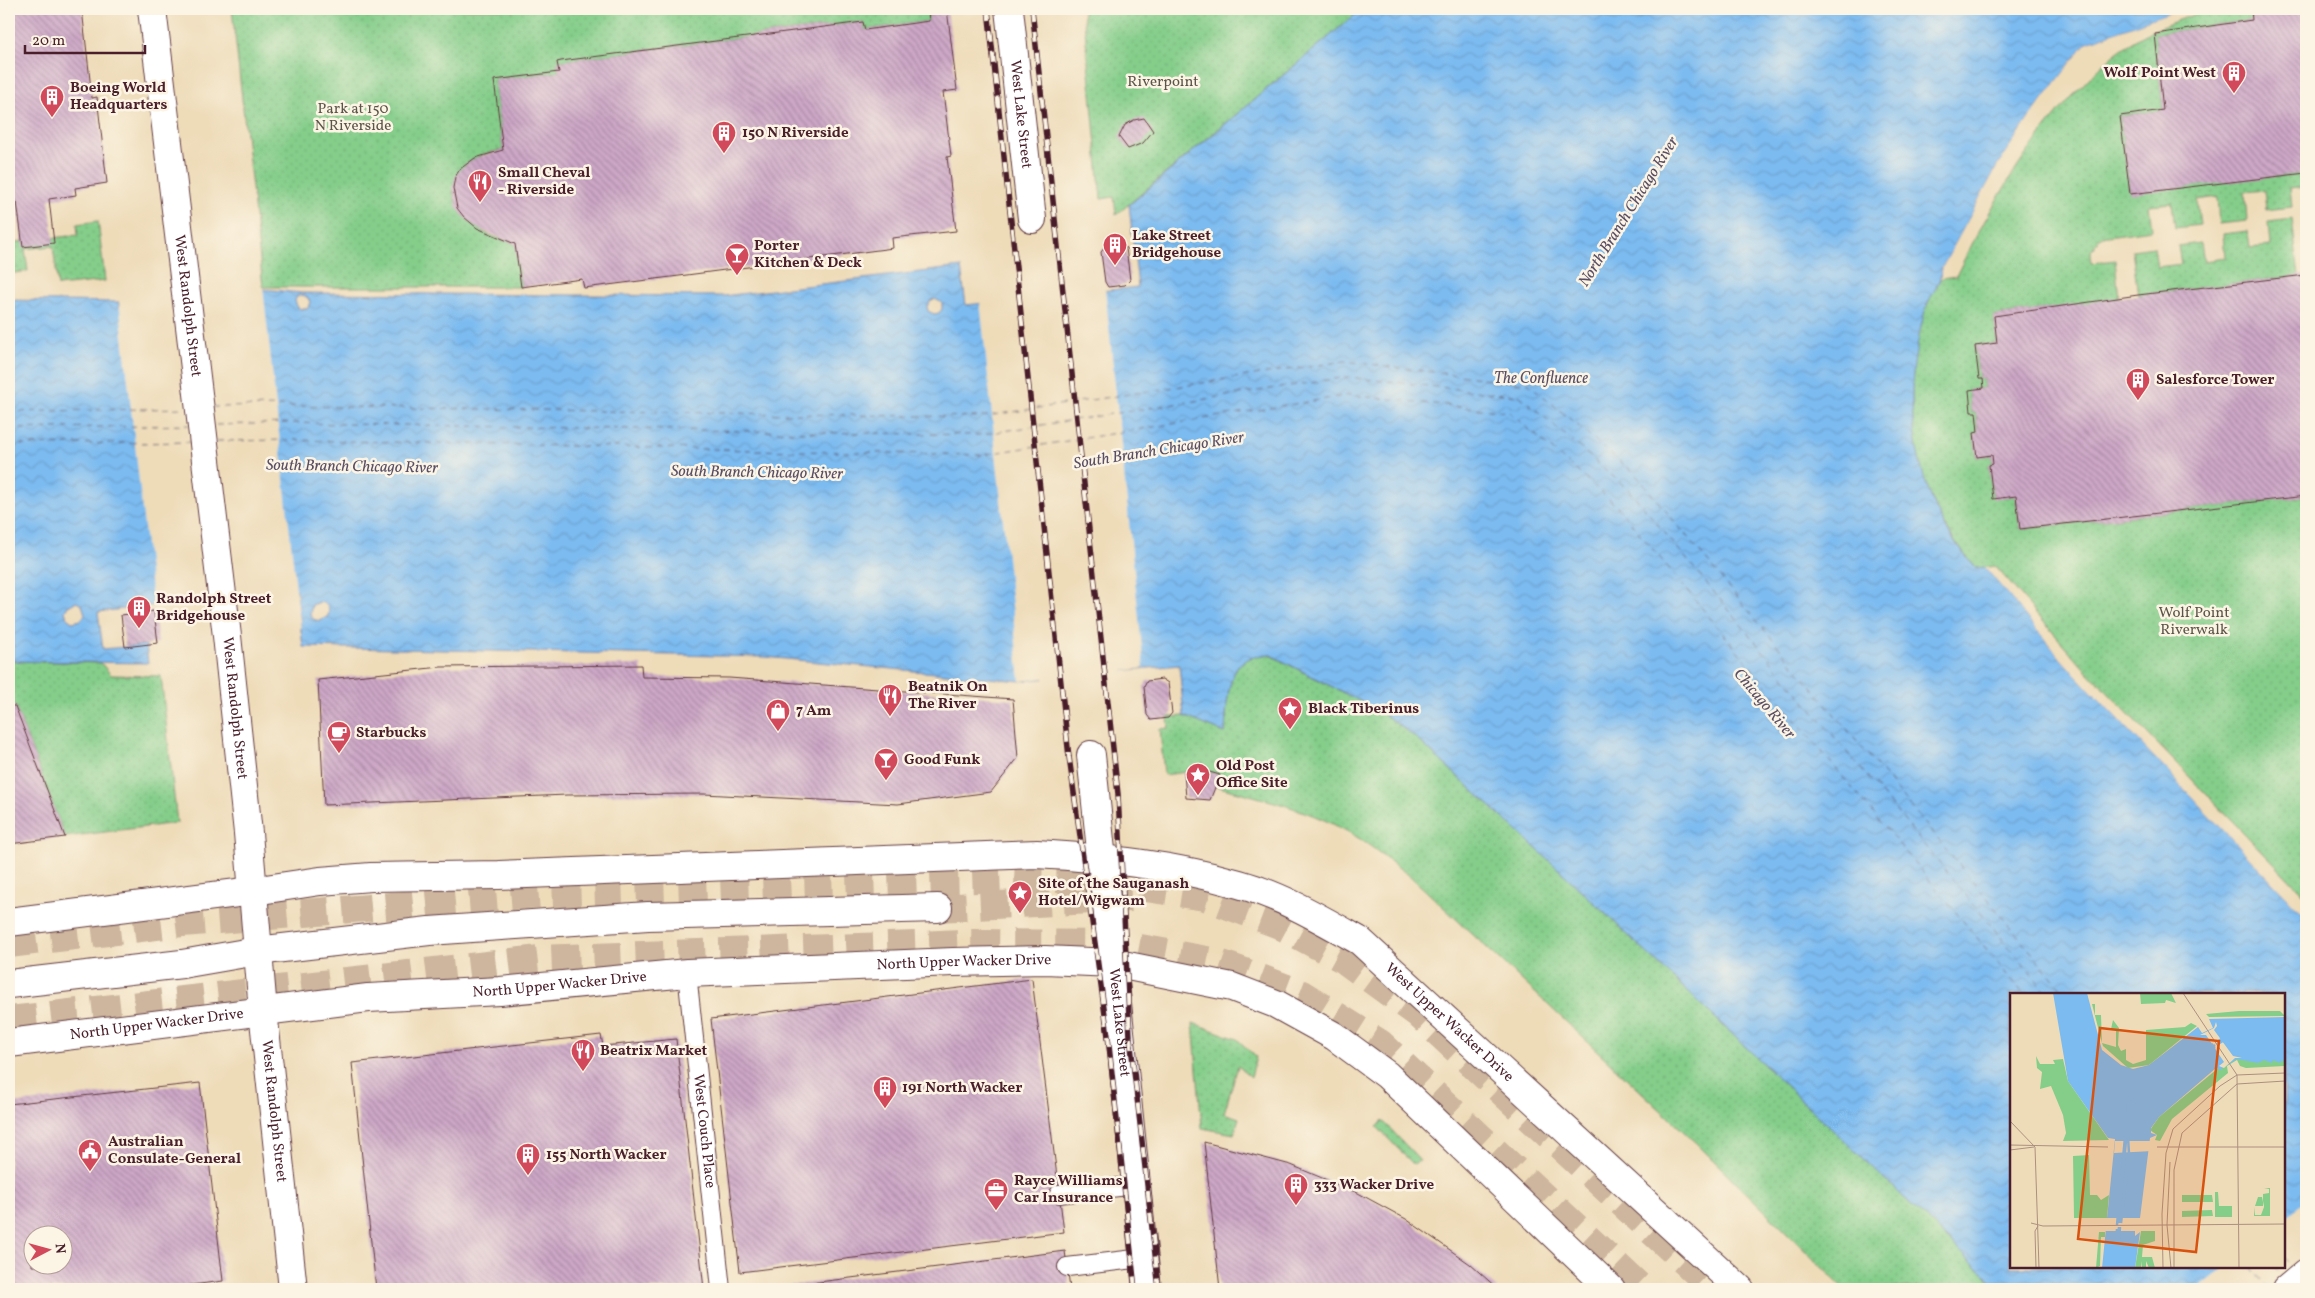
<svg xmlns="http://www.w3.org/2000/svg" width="2315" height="1298" font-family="Vollkorn,serif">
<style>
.park{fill:url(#park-dots);stroke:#67765a}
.water{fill:url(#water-waves);stroke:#636d8e;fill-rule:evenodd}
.pier{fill:#eedcb9}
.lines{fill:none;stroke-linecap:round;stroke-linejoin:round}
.ferry{stroke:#594e66;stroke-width:1;stroke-dasharray:6 5;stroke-linecap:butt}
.building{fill:url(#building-back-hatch);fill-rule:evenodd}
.highway-tunnel{stroke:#cdb69d;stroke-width:28;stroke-dasharray:28 14;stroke-linecap:butt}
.lane-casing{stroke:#633b40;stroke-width:20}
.secondary-casing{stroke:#633b40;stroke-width:30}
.highway-casing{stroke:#633b40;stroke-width:30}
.lane{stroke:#fff;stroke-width:18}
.secondary{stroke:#fff;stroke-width:28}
.highway{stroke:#fff;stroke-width:28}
.rail-casing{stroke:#4a1f2b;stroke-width:5.5}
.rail{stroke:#fcf5e5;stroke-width:4;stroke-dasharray:11;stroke-linecap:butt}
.labels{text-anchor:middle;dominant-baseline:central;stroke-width:5;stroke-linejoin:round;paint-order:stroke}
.poi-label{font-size:15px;font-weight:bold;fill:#4a1f2b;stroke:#fcf5e5;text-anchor:start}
.park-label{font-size:15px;fill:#5b5448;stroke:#fcf5e5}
.street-label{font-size:15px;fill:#4a1f2b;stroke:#fcf5e5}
.water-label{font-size:16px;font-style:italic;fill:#594e66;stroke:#fcf5e5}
.inset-river{fill:none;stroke:#7cbbf0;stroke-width:2.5}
.inset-road{fill:none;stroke:#ac9080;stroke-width:1}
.view{fill:#d8530f;fill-opacity:0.15;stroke:#d8530f;stroke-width:2.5}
.inset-edge{fill:none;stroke:#4a1f2b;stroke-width:2.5}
</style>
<defs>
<pattern id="park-dots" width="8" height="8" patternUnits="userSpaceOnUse" patternTransform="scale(1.25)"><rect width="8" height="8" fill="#84ce8a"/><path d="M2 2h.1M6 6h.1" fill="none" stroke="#74b077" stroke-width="1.8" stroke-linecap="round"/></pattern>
<pattern id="water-waves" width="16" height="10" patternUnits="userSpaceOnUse" patternTransform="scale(1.25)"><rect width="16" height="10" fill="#7cbbf0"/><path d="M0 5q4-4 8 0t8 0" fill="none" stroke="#6da0ce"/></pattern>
<pattern id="building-back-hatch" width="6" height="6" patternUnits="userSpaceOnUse" patternTransform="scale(1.25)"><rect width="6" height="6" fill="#cda8c7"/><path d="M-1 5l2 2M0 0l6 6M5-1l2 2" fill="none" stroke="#a888a2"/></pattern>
</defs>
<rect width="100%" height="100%" fill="#fcf5e5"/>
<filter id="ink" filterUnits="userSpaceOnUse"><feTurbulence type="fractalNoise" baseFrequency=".02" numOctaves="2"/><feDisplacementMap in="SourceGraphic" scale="10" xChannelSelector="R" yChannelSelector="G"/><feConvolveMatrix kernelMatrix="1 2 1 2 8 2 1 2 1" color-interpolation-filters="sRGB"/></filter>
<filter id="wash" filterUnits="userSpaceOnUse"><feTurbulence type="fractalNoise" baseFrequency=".0096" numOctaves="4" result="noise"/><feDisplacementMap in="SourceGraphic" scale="20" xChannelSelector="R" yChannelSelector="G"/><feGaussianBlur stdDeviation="1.12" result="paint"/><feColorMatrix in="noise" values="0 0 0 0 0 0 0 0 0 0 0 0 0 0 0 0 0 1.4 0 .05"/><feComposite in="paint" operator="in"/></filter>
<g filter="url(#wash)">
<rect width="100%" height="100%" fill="#eedcb9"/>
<g class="park">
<path d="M232 9H928L929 21 865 30 863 22 561 61 557 63 559 72 494 80 503 150C493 152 483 153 474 159 443 177 450 208 476 227 487 236 502 239 515 244L521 287H263Z"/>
<polygon points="1083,9 1362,9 1116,215 1114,197 1101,199"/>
<path d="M2209 9H2251L2252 20 2155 34 2163 110 2120 116 2130 193 2306 173V187L2290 189 2292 207 2266 210 2264 190 2245 192 2247 221 2219 224 2217 197 2197 200 2200 225 2175 228 2172 203 2149 205 2152 230 2100 237 2090 253 2091 263 2115 260 2119 299 1994 316 1997 343 1975 346 1979 379H1983L1984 388 1969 390 1971 412H1976L1978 432 1974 434 1977 457 1992 455 1993 464 1989 465 1993 498 2016 496 2020 529 2306 496V897L2083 667 1995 566 1975 569C1960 548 1944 527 1934 504 1907 448 1905 363 1927 305 1930 296 1936 287 1941 278L1956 276C1989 208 2027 145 2079 89 2092 75 2107 59 2123 48 2149 29 2180 20 2209 9Z"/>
<polygon points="2292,219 2299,276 2138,295 2132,250 2154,247 2157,267 2181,264 2178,246 2201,243 2204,261 2225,258 2223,234 2248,231 2250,248 2270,246 2268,222"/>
<polygon points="98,221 105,281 58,286 53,246 25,249 28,271 9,274 9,243 78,235 77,224"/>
<path d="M1268 654 1381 712 1415 737 1565 875 2000 1289H1844L1696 1143 1410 876C1393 864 1377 850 1360 839 1316 811 1265 799 1215 786L1220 775 1202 770 1164 775 1160 729 1169 728 1168 717 1184 716 1225 733C1226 716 1227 676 1239 665 1247 657 1258 656 1268 654Z"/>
<polygon points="9,661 101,663 111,675 161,676 177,823 65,837 15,706 9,706"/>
<polygon points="1193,1023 1237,1039 1256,1057 1251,1077 1238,1066 1224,1113 1239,1118 1234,1134 1202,1128"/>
<polygon points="1383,1121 1420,1160 1414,1165 1377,1127"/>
</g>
<path class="water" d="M1362 9H2179L2086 43 2030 117 1997 167 1941 270C1941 283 1932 293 1927 305 1923 316 1920 330 1918 342 1904 403 1915 474 1946 528 1954 542 1965 555 1975 568L1985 567 2064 662 2306 917V1289H2000L1565 875 1415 737 1381 712 1269 654C1258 656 1247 657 1239 665 1227 677 1226 716 1225 733L1184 716 1179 665 1020 681 765 657 303 647 296 589 98 612 103 649 146 645 148 663 9 661V300L119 302V306L263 289 302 293 723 296 961 267 966 305 1138 287 1129 205ZM303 295 308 298 310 302 308 308 300 309 297 306 295 300 298 296ZM935 299 942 303V309L939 313 934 314 928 311 927 306 931 300ZM76 602 82 605 85 614 81 620 72 622 67 618 65 611 68 606ZM320 602 326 604 329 610 328 616 320 621 313 619 310 614 312 605ZM2011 994H2284V1267H2011Z"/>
<g class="pier">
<polygon points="2179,9 2181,9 2180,11 2088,45 2032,119 2000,168 1943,270 1943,278 1941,278 1941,270 1997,167 2030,117 2086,43"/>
<polygon points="263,287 296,589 301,628 298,628 294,591 153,608 119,300 122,303"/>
<polygon points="1105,288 1144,668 1122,671 1122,673 1045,681 1044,678 1020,681 980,301"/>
<polygon points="1985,567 1988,567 2066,660 2306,914 2306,917 2064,662"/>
<polygon points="2306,1200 2306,1289 2198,1289 2226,1267 2284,1267 2284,1219"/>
</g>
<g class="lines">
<g class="ferry">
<polyline points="212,407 286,406 980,417 1345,361 1529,384 1637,476 2066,994"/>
<polyline points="9,412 185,408"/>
<polyline points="216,425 288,423 978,435 1347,377 1520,396 1630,491 2048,994"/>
<polyline points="9,429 189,425"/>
<polyline points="217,441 295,440 981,455 1350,395 1509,412 1616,505 2024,994"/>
<polyline points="9,445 191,442"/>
<polyline points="2284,1258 2291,1267"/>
<polyline points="2251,1267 2270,1289"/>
<polyline points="2273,1267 2282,1277"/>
</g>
</g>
<g id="blocks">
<g class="building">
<polygon points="9,9 82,9 92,98 97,97 107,183 75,188 76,195 49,199 54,243 23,247 17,202 9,203"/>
<polygon points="928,9 947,9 957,90 943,92 951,156 947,157 956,231 892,238 893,248 679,276 584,288 582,279 521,287 515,244 477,228 464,217 457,208 453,188 455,177 460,169 475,158 503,150 494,80 559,72 557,62 561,61 863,22 865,30 929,21"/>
<polygon points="2251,9 2306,9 2306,173 2130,194 2120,116 2163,110 2155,34 2252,20"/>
<polygon points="1144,118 1153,131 1143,143 1128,149 1119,137 1125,125 1134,120"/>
<polygon points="1120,244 1126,248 1130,280 1125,285 1108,287 1105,282 1101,252 1106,246"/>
<polygon points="2306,275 2306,496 2020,529 2016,496 1993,499 1989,465 1993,464 1992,455 1977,457 1974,433 1978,432 1976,412 1971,412 1969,390 1984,388 1983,379 1979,379 1975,346 1997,343 1994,316 2138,295"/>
<polygon points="154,611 158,643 125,647 121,615"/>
<polygon points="641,665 642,677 729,678 1013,699 1018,758 991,792 898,804 704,794 567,795 324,805 318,680 441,667"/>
<polygon points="1162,679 1168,683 1172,713 1168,718 1151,720 1147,715 1144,687 1147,681"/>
<polygon points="9,706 15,706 65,837 9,844"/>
<polygon points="1202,770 1220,775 1210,800 1186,798 1184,772"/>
<polygon points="1032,979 1064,1232 740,1272 711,1019"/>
<polygon points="601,1035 603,1046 676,1039 704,1289 376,1289 352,1063"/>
<path d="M200 1083 223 1281 184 1286 185 1289H9V1104ZM32 1236H62V1266H32Z"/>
<polygon points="1204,1142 1291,1165 1358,1193 1406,1219 1470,1264 1498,1289 1220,1289"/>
<polygon points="1065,1251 1070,1289 771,1289 771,1288"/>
</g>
</g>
</g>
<g filter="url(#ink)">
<use href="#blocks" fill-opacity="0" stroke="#633b40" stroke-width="1"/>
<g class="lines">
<g class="highway-tunnel">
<polyline points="938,908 1131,898"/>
<polyline points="9,944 182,923 539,894 1013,878 1096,880 1205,897 1279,925 1344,960 1418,1014 1714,1289"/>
<polyline points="9,1020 538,959 966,943 1118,944 1217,962 1242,971 1302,994 1380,1043 1642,1289"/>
</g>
<defs>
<g id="lane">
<path id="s1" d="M687 973 721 1289"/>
<polyline points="1059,1194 1136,1185"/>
<polyline points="1067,1267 1143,1258"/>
</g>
<g id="secondary">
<path id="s2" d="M152 9 227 636 248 833 263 1011 293 1289"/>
<path id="s3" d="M1009 9 1032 219"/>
<path id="s4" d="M1091 755 1147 1289"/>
<path id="s5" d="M9 922 253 891 320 881 371 877 499 875 1037 854C1105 858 1173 865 1239 884 1282 896 1321 919 1360 941L1740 1289"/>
<polyline points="9,984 182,964 257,951"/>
<path id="s6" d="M9 1043 368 998 500 991 687 973 953 962 1045 960 1113 963 1232 987 1276 1004 1334 1036 1387 1075 1611 1289"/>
<polyline points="2287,1289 2306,1273"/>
</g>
<polyline id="highway" points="257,951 429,931 648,916 938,908"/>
</defs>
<use href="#lane" class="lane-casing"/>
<use href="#secondary" class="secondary-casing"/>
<use href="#highway" class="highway-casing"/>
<use href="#lane" class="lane"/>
<use href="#secondary" class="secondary"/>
<use href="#highway" class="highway"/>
<defs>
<g id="rail">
<polyline points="988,9 1069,757 1108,1036 1135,1289"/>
<polyline points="1032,9 1118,794 1130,1037 1159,1289"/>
</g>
</defs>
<use href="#rail" class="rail-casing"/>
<use href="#rail" class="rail"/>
</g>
</g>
<defs>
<symbol id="building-pin" viewBox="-11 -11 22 30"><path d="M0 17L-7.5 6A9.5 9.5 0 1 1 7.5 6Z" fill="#d1495b" stroke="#fcf5e5"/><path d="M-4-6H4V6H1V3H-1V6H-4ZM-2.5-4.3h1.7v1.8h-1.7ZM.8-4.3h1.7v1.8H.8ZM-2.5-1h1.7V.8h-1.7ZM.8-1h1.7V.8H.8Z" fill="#fff"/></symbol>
<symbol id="restaurant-pin" viewBox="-11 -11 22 30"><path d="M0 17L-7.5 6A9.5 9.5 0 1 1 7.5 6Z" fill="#d1495b" stroke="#fcf5e5"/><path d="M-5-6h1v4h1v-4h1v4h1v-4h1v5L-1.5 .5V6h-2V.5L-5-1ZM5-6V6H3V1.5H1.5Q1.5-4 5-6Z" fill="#fff"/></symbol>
<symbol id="bar-pin" viewBox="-11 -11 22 30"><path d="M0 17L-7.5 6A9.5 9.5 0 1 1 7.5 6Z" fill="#d1495b" stroke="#fcf5e5"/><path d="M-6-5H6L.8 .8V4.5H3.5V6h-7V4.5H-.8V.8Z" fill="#fff"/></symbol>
<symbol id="sight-pin" viewBox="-11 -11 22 30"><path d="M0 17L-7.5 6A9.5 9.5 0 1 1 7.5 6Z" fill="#d1495b" stroke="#fcf5e5"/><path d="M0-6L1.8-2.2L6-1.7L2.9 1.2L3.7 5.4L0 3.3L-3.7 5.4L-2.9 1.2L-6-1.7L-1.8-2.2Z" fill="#fff"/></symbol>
<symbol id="shop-pin" viewBox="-11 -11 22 30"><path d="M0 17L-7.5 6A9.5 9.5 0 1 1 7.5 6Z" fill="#d1495b" stroke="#fcf5e5"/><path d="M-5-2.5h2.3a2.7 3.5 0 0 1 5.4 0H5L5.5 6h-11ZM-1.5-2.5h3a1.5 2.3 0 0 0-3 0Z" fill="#fff"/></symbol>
<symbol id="cafe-pin" viewBox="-11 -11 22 30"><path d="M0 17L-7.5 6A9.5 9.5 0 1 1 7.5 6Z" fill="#d1495b" stroke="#fcf5e5"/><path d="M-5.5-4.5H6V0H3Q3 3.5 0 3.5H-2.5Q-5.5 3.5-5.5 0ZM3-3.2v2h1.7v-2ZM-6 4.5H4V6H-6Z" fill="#fff"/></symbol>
<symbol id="civic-pin" viewBox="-11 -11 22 30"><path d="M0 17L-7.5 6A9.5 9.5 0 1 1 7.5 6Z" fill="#d1495b" stroke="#fcf5e5"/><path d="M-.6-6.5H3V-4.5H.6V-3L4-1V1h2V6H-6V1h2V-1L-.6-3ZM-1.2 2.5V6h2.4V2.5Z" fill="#fff"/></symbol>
<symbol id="office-pin" viewBox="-11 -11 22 30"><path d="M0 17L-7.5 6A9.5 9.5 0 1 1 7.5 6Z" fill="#d1495b" stroke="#fcf5e5"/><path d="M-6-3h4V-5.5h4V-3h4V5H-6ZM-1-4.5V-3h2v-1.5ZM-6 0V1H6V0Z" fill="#fff"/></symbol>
</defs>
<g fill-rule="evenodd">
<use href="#building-pin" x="2220" y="59" width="28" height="38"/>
<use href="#building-pin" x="38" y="83" width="28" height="38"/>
<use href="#building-pin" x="710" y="119" width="28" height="38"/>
<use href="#restaurant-pin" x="466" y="168" width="28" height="38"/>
<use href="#building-pin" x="1101" y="231" width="28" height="38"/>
<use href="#bar-pin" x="723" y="241" width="28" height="38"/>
<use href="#building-pin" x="2124" y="366" width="28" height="38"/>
<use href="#building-pin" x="125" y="594" width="28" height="38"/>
<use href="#restaurant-pin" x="876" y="682" width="28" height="38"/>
<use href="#sight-pin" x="1276" y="695" width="28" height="38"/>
<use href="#shop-pin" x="764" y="697" width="28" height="38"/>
<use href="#cafe-pin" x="325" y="719" width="28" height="38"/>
<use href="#bar-pin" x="872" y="746" width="28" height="38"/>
<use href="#sight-pin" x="1184" y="761" width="28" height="38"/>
<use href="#sight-pin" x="1006" y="879" width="28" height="38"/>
<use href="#restaurant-pin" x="569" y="1037" width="28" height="38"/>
<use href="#building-pin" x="871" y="1074" width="28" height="38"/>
<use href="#civic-pin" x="76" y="1137" width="28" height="38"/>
<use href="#building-pin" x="514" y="1141" width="28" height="38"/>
<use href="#building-pin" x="1282" y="1171" width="28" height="38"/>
<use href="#office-pin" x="982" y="1176" width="28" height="38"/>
</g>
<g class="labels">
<g class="poi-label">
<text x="2216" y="73" text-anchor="end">Wolf Point West</text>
<text x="70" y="88">Boeing World<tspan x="70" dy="17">Headquarters</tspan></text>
<text x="742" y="133">150 N Riverside</text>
<text x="498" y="173">Small Cheval<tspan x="498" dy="17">- Riverside</tspan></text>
<text x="1132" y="236">Lake Street<tspan x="1132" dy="17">Bridgehouse</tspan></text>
<text x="754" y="246">Porter<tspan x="754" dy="17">Kitchen &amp; Deck</tspan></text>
<text x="2156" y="380">Salesforce Tower</text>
<text x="156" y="599">Randolph Street<tspan x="156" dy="17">Bridgehouse</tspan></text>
<text x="908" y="687">Beatnik On<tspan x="908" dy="17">The River</tspan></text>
<text x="1308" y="709">Black Tiberinus</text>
<text x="796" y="711">7 Am</text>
<text x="356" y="733">Starbucks</text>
<text x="904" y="760">Good Funk</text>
<text x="1216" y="766">Old Post<tspan x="1216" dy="17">Office Site</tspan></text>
<text x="1038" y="884">Site of the Sauganash<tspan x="1038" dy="17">Hotel/Wigwam</tspan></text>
<text x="600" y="1051">Beatrix Market</text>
<text x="902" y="1088">191 North Wacker</text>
<text x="108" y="1142">Australian<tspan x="108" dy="17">Consulate-General</tspan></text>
<text x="546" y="1155">155 North Wacker</text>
<text x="1014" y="1181">Rayce Williams<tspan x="1014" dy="17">Car Insurance</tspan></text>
<text x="1314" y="1185">333 Wacker Drive</text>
</g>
<g class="park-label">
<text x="1163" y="82">Riverpoint</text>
<text x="353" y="109">Park at 150<tspan x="353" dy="17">N Riverside</tspan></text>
<text x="2194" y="613">Wolf Point<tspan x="2194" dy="17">Riverwalk</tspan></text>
</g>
<g class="street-label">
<text stroke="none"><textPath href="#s3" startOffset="106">West Lake Street</textPath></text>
<text stroke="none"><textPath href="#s2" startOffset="299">West Randolph Street</textPath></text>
<text stroke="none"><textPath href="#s2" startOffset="704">West Randolph Street</textPath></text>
<text stroke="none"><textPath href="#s6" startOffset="959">North Upper Wacker Drive</textPath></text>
<text stroke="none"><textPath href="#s6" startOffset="554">North Upper Wacker Drive</textPath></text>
<text stroke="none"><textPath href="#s4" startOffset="269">West Lake Street</textPath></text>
<text stroke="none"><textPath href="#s5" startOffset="1491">West Upper Wacker Drive</textPath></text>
<text stroke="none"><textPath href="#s6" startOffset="149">North Upper Wacker Drive</textPath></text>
<text stroke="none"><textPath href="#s2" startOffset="1109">West Randolph Street</textPath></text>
<text stroke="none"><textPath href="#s1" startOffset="159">West Couch Place</textPath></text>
</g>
<g class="water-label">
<text transform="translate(1629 212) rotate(-58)">North Branch Chicago River</text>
<text x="1541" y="379">The Confluence</text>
<text transform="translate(1159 451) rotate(-9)">South Branch Chicago River</text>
<text transform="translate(352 467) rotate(1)">South Branch Chicago River</text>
<text transform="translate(757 473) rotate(1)">South Branch Chicago River</text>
<text transform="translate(1764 704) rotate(50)">Chicago River</text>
</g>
</g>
<g transform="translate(2010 993)">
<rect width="275" height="275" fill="#eedcb9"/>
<path d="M130 0H161L166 10 156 7 155 10 131 11ZM82 11H85V22H91L92 50 106 54V37L101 36 103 27 109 35 108 52 111 58 116 56V67L123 71 136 67V37L175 34 181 30 187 33 139 72 118 75 93 53 92 50ZM229 18H270L275 23 199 24 196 21ZM26 63 30 71H45L43 67 53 66 58 88 99 147 53 148 56 140 53 122 41 93 30 96 32 79 27 75ZM223 63 236 67H275V73L236 75 230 73 227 67 217 73 218 80 162 126 150 148 145 147 147 142 140 137 149 124ZM79 162 80 202H87L91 207 99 202 97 225H64L63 163ZM254 195H260V223H244V214L245 222H251L254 214V208L253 213H245L248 204H252L253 209V201L259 200V196ZM205 199H208L209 213H222V224H205ZM172 202H202L203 209H172ZM202 217 203 223 172 224V218ZM131 238H145V248L133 252 132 264H142L145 275H139L136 268V275H132V268L131 275H125ZM89 239H95V244H91L90 273 86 275Z" fill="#84ce8a"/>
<path d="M43 0H77L92 57 111 72 123 76 139 72 188 34 192 40 203 35 199 26 275 24V70L272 67 270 70 263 67 262 70 254 67 248 70 227 66 210 77 206 75 149 124 141 135V140L147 142 140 145 130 225H125V243L130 239 125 275H92L105 146 98 145 58 88Z" fill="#7cbbf0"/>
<path d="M206 29 207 33 204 37 223 63 232 65H225L214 75 209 73 214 69 196 42H190L204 35ZM105 148H140L143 158 104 160ZM95 225H128V238H95Z" fill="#eedcb9"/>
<path class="inset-river" d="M207 49 219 41H275M208 50 219 42H275M208 51 219 44H275M109 230 119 112 205 52M111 230 119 161 117 127 120 113 205 54M107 232 118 111 203 51M104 275 107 236M105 275 109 234M107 275 110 234"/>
<path class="inset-road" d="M173 0 227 82 229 275M0 128 25 154M0 152 98 154M25 154 29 275M147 154H275M0 157 24 154M21 230 33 233 275 231M157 232 161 275M157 232 160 169M26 275 25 238 28 233M153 275 152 221 156 160 163 136 210 93 227 82 275 80M164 275V177L172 140 227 91 275 88"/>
<path class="view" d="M90 35 209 48 186 259 68 246Z"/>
<rect width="275" height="275" class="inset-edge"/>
</g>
<rect width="2315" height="1298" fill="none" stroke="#fcf5e5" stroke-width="30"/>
<g transform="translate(48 1250) rotate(84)"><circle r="24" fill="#fcf5e5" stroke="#b59f9b"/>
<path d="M0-4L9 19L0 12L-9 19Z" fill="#d1495b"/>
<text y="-8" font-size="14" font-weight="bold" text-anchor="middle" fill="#4a1f2b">N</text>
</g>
<path d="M25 45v8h120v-8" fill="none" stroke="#4a1f2b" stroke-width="2.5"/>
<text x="32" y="45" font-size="15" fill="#4a1f2b" stroke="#fcf5e5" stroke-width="4" paint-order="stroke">20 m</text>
</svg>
